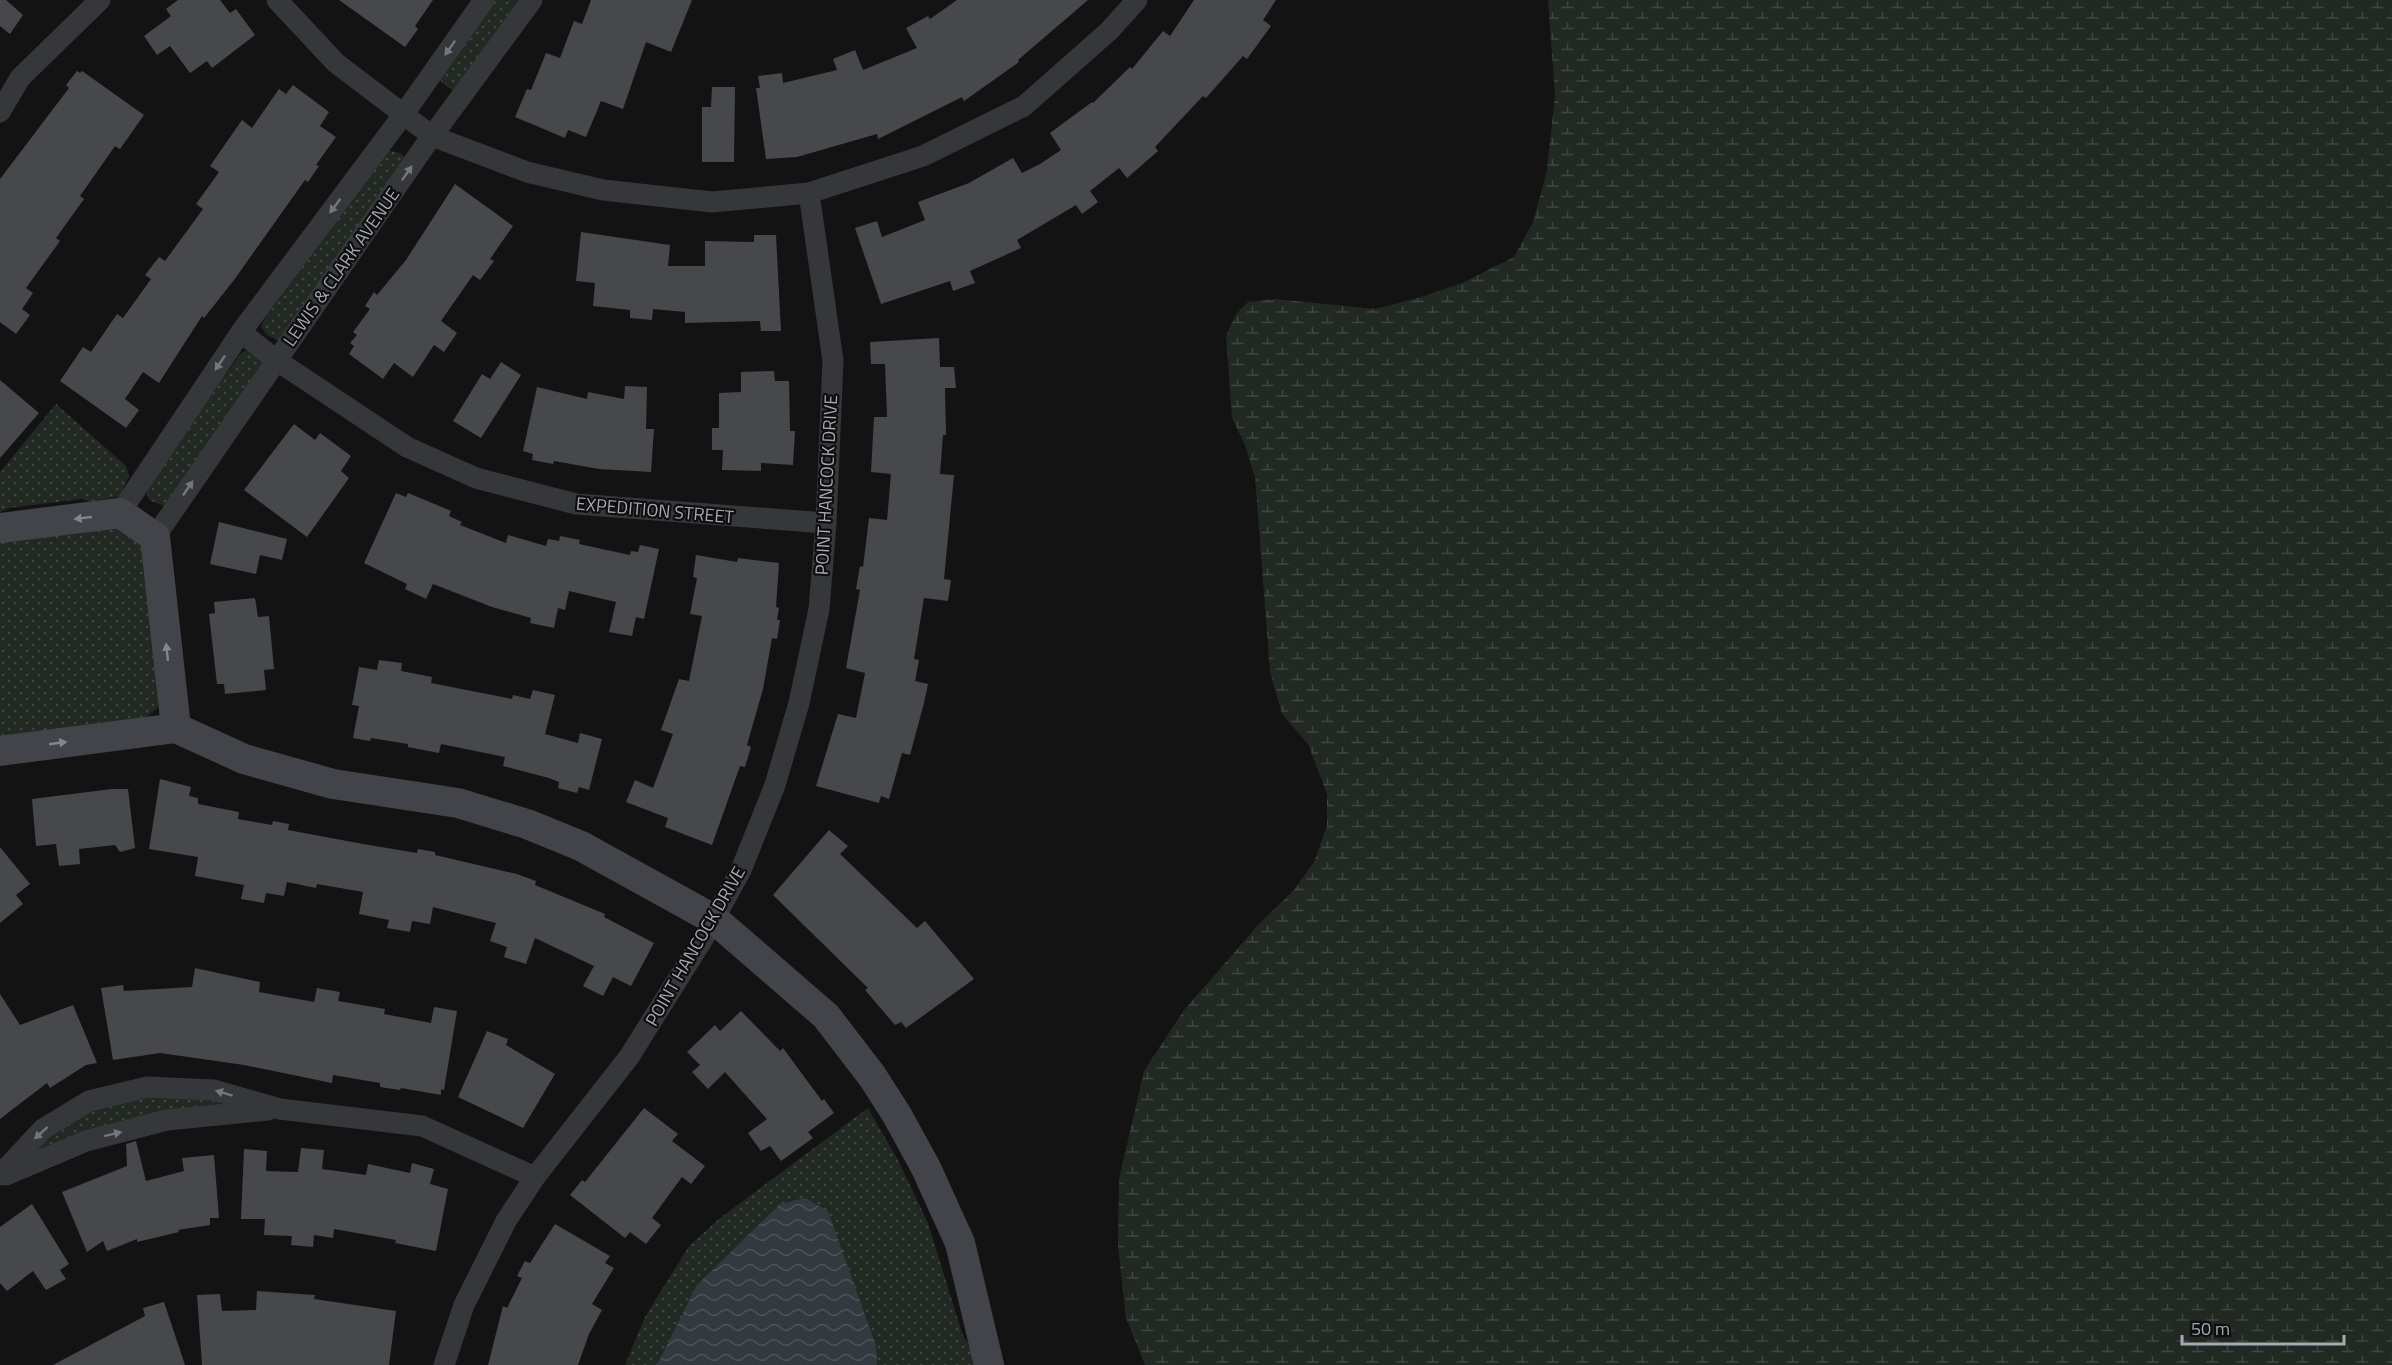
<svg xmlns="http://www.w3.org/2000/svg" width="2392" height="1365" font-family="'Titillium Web',sans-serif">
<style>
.grass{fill:url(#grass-dots)}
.wetland{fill:url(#wetland-marsh)}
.water{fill:url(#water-waves)}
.building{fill:#47484c}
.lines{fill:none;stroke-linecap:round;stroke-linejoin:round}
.street{stroke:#36373b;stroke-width:21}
.secondary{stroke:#434449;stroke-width:30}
.oneway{fill:#74767d}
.oneway2{fill:#83868e}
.labels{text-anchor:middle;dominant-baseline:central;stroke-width:4.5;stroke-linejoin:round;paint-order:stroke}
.street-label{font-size:18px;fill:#a6a9b3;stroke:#0e0e0f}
</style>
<defs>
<pattern id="grass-dots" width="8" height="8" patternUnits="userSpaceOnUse" patternTransform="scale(1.5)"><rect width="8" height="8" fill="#222923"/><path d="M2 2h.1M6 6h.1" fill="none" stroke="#3f4541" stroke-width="1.8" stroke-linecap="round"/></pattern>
<pattern id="wetland-marsh" width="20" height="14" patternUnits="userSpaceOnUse" patternTransform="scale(1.5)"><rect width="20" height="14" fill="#222923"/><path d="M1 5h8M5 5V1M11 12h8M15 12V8" fill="none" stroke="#3f4541"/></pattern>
<pattern id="water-waves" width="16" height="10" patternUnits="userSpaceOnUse" patternTransform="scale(1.5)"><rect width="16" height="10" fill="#32393f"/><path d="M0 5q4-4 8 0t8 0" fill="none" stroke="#4d5358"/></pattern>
</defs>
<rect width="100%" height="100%" fill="#131314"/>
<g class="grass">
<polygon points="494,0 529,0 455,92 441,82 441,77"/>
<polygon points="386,150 400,153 407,158 279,341 267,335 261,327 264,320"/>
<polygon points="248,350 266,362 164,506 149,500 145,488 241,353"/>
<polygon points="56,404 126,466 129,476 120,496 90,502 82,499 9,508 0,512 0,472"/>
<polygon points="116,526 143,541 161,699 157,708 144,719 0,737 0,540"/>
<polygon points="166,1095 233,1103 19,1158 84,1113 111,1103"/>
<polygon points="868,1108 899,1162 928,1223 963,1336 975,1352 978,1365 625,1365 645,1317 689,1246 720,1218"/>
</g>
<polygon class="wetland" points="1548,0 2392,0 2392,1365 1145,1365 1126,1318 1118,1246 1119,1179 1144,1071 1184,1010 1259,924 1294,890 1314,862 1327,826 1327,794 1308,744 1282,714 1270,672 1255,477 1245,445 1232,418 1226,336 1236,314 1248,302 1275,299 1375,309 1421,297 1462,283 1514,257 1533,222 1547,170 1555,95"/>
<polygon class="water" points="805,1198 828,1211 876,1346 877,1365 657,1365 697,1285 780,1204"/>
<g class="building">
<polygon points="0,0 6,0 23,15 10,34 0,26"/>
<polygon points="178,0 220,0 230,13 236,9 255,35 212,68 207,61 190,73 170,46 157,55 144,36 171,16 166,9"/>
<polygon points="339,0 433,0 415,26 418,29 405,47"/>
<polygon points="591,0 692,0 671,52 646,42 623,109 601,101 586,137 568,130 565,138 515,117 527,89 531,90 546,53 560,58 574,21 582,24"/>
<polygon points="957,0 1088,0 1018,60 1019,62 964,101 962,97 878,139 877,134 797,157 766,159 756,88 760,88 758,76 782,73 783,83 837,70 833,59 855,50 863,70 917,48 906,28 928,16 930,19"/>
<polygon points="1194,0 1276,0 1263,20 1271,26 1247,59 1243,56 1206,98 1203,96 1155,147 1158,151 1127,178 1119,168 1090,191 1098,202 1082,214 1076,205 1017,240 1021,248 970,271 975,283 953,291 950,281 881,304 855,228 877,221 882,237 925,220 918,202 969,183 1013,158 1022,173 1040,164 1061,150 1050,133 1092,102 1093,103 1130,67 1132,69 1163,31 1170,36"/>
<polygon points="77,71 80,73 82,71 144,115 120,149 115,146 80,196 84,199 56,238 60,241 26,288 33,293 22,309 30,315 16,334 0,322 0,179 69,88 66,85"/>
<polygon points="293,85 329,112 320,126 336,137 316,165 319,166 308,182 305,180 234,280 204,318 202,316 159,383 143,372 125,399 139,410 126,428 60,381 83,347 91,352 117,314 123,318 151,279 145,275 159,257 165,261 203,209 196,204 219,172 210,166 242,120 252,128 279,89 286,94"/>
<polygon points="712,87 735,87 734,162 702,162 702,107 711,107"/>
<polygon points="455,184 513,226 490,259 494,261 480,280 473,275 441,321 457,333 444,352 434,345 413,377 394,363 383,379 349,354 354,346 350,343 357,335 353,332 370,309 365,306 374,292 377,295 406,260"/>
<polygon points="581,232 670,245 668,266 705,266 705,241 754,242 754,235 776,235 781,331 761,331 760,321 685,323 685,312 653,309 652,320 630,318 630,310 593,306 595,283 576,281"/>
<polygon points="939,338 940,367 954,367 956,388 945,388 946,435 943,435 940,474 954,475 944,579 951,580 948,601 924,598 914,659 919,660 915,681 928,684 924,703 910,755 902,753 889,799 881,796 879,803 816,786 838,714 856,718 865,673 846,668 860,590 856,589 860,566 863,567 869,518 887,520 891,474 871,472 874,417 887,417 885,364 871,364 870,342"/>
<polygon points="501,362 521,375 481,438 453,421 482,374 490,379"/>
<polygon points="774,371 775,381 789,381 790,431 795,431 793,465 761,463 761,471 722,470 723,450 712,450 712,428 719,428 719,393 741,392 741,372"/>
<polygon points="0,380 39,413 0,458"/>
<polygon points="625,386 647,387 646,429 654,429 651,472 599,469 554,461 553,464 532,460 533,454 523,451 537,387 587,399 588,392 624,399"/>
<polygon points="294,424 315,440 320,433 351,456 341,471 349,478 307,537 244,490"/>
<polygon points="396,493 406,497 408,493 437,505 451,511 449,516 462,522 460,525 506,543 508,535 546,546 548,539 559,541 560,536 580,540 579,544 630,555 631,551 638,552 640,545 659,549 644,619 636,617 632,636 609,632 616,602 569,591 565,610 558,608 554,628 530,623 531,618 492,607 433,584 426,599 405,589 407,584 364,563"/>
<polygon points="219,522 287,539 282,560 260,555 256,574 210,564"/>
<polygon points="696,555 737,562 738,558 779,563 776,607 779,608 777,620 780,620 777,639 772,638 763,689 747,745 751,747 745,767 740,766 712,845 665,827 668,818 626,802 635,780 653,788 673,734 661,730 679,679 689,681 702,616 690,614 697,578 693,577"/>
<polygon points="255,598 258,617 269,616 274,669 264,670 266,690 225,694 224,684 217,684 209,614 215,613 214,602"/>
<polygon points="379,660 402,663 401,671 432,677 431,683 512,699 513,695 530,699 533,690 555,695 545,734 578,743 580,733 602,739 589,790 579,787 577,793 558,788 559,782 549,778 503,766 505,757 441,744 439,753 408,747 408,744 371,738 370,741 353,738 359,706 352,705 359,667 377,670"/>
<polygon points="160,779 191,787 189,796 198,798 198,804 239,812 238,819 272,825 273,821 289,824 288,830 363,844 417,853 418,849 435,852 435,855 517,874 536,881 535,885 605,914 604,917 654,943 631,986 613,977 603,996 583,986 594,966 535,938 526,964 504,957 507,947 490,941 496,923 433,907 430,924 412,921 410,932 387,928 389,920 359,914 363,892 317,884 316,888 287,882 284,896 266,893 264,903 241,899 244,885 195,876 198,857 149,849"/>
<polygon points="112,789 128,789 135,848 120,852 115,845 79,849 80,864 59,866 56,844 36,846 32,799"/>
<polygon points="829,830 848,846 840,854 917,928 925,921 974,979 906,1028 901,1022 895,1025 865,990 868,988 773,895"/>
<polygon points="0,847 30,884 16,895 23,904 0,923"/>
<polygon points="195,968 260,982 259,992 314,1002 317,988 340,992 338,1001 385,1009 384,1014 431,1023 434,1007 457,1011 444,1090 441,1089 441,1095 401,1088 400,1090 380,1087 380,1083 333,1075 332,1083 244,1065 160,1053 113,1060 101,988 123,985 124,991 192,987"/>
<polygon points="0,994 20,1025 73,1005 97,1063 86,1065 50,1088 47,1083 0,1119"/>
<polygon points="741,1011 780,1051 783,1048 822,1101 824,1099 834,1113 808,1132 813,1138 781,1161 770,1146 761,1151 748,1133 767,1119 725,1072 708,1089 692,1072 700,1065 687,1052 715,1025 720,1031"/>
<polygon points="487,1031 508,1039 506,1045 555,1074 523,1128 458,1097"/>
<polygon points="644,1108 678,1134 672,1141 705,1166 691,1184 682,1177 652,1218 661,1225 646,1244 630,1232 625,1238 570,1195 582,1180 585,1182"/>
<polygon points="136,1141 146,1181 184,1171 182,1158 214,1155 219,1218 210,1218 210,1225 178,1230 179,1232 137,1242 137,1239 107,1251 103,1241 87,1252 62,1192 127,1166 126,1144"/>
<polygon points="301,1148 324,1150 322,1169 366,1175 368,1164 410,1173 412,1163 434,1169 430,1184 448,1189 436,1251 395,1243 396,1240 334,1229 333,1238 314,1235 313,1247 291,1245 292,1236 264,1235 265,1219 241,1219 244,1149 267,1151 266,1171 298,1172"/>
<polygon points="32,1204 69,1264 60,1270 66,1279 46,1290 33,1271 7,1291 0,1283 0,1227"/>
<polygon points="555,1224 610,1256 605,1263 614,1268 592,1304 602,1310 589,1334 578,1365 488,1365 503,1306 507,1308 522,1278 517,1276 525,1261 530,1263"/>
<polygon points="257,1291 315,1295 314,1299 396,1311 389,1365 202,1365 197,1295 220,1294 222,1311 256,1310"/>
<polygon points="164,1302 185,1365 53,1365 145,1316 143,1308"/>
</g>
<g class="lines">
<g class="street">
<polyline points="277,0 336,63 432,136 527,172 603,190 712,202 809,193 923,156 1024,106 1109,31 1137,0"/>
<polyline points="0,112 20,78 100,0"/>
<polyline points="241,332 276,360 407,447 476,478 576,504 826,523"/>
<polyline points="120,513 241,332 403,115 484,0"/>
<polyline points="155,537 424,147 532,0"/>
<polyline points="0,1175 43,1129 89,1101 147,1087 214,1090 280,1109 422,1126 535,1177"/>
<polyline points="6,1175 86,1141 167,1120 268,1110"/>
<polyline points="444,1365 464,1305 506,1221 535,1177 629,1057 703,939 741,870 775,785 799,703 819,609 826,523 833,361 809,193"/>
</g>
<g class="secondary">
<polyline points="0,528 120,513 155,537 176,728 0,751"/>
<polyline points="176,728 244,759 333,784 458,803 527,824 581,846 715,920 826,1016 872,1076 897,1115 926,1168 960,1243 989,1365"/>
</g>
</g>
<defs><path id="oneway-solid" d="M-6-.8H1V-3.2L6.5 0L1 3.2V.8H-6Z" transform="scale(1.5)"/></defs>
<g class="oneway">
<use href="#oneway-solid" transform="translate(450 48) rotate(125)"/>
<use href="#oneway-solid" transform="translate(407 173) rotate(-55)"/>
<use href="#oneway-solid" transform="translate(335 206) rotate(127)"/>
<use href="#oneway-solid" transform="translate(220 363) rotate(124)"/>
<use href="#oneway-solid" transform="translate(188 488) rotate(-56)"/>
<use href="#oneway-solid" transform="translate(224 1093) rotate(-163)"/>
<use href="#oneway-solid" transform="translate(41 1133) rotate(138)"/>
<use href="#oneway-solid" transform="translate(113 1134) rotate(-14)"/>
</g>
<g class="oneway2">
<use href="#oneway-solid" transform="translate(83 518) rotate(173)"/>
<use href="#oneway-solid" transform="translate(167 652) rotate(-96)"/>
<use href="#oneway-solid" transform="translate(58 743) rotate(-8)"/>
</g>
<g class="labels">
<g class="street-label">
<text transform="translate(341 267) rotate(-55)">LEWIS &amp; CLARK AVENUE</text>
<text transform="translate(826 485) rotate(-87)">POINT HANCOCK DRIVE</text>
<text transform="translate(655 510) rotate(5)">EXPEDITION STREET</text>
<text transform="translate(695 946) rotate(-60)">POINT HANCOCK DRIVE</text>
</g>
</g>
<path d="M2182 1335v9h162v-9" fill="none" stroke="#a6a9b3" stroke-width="3"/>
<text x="2191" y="1335" font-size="18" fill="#a6a9b3" stroke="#0e0e0f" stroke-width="4.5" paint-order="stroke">50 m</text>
</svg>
